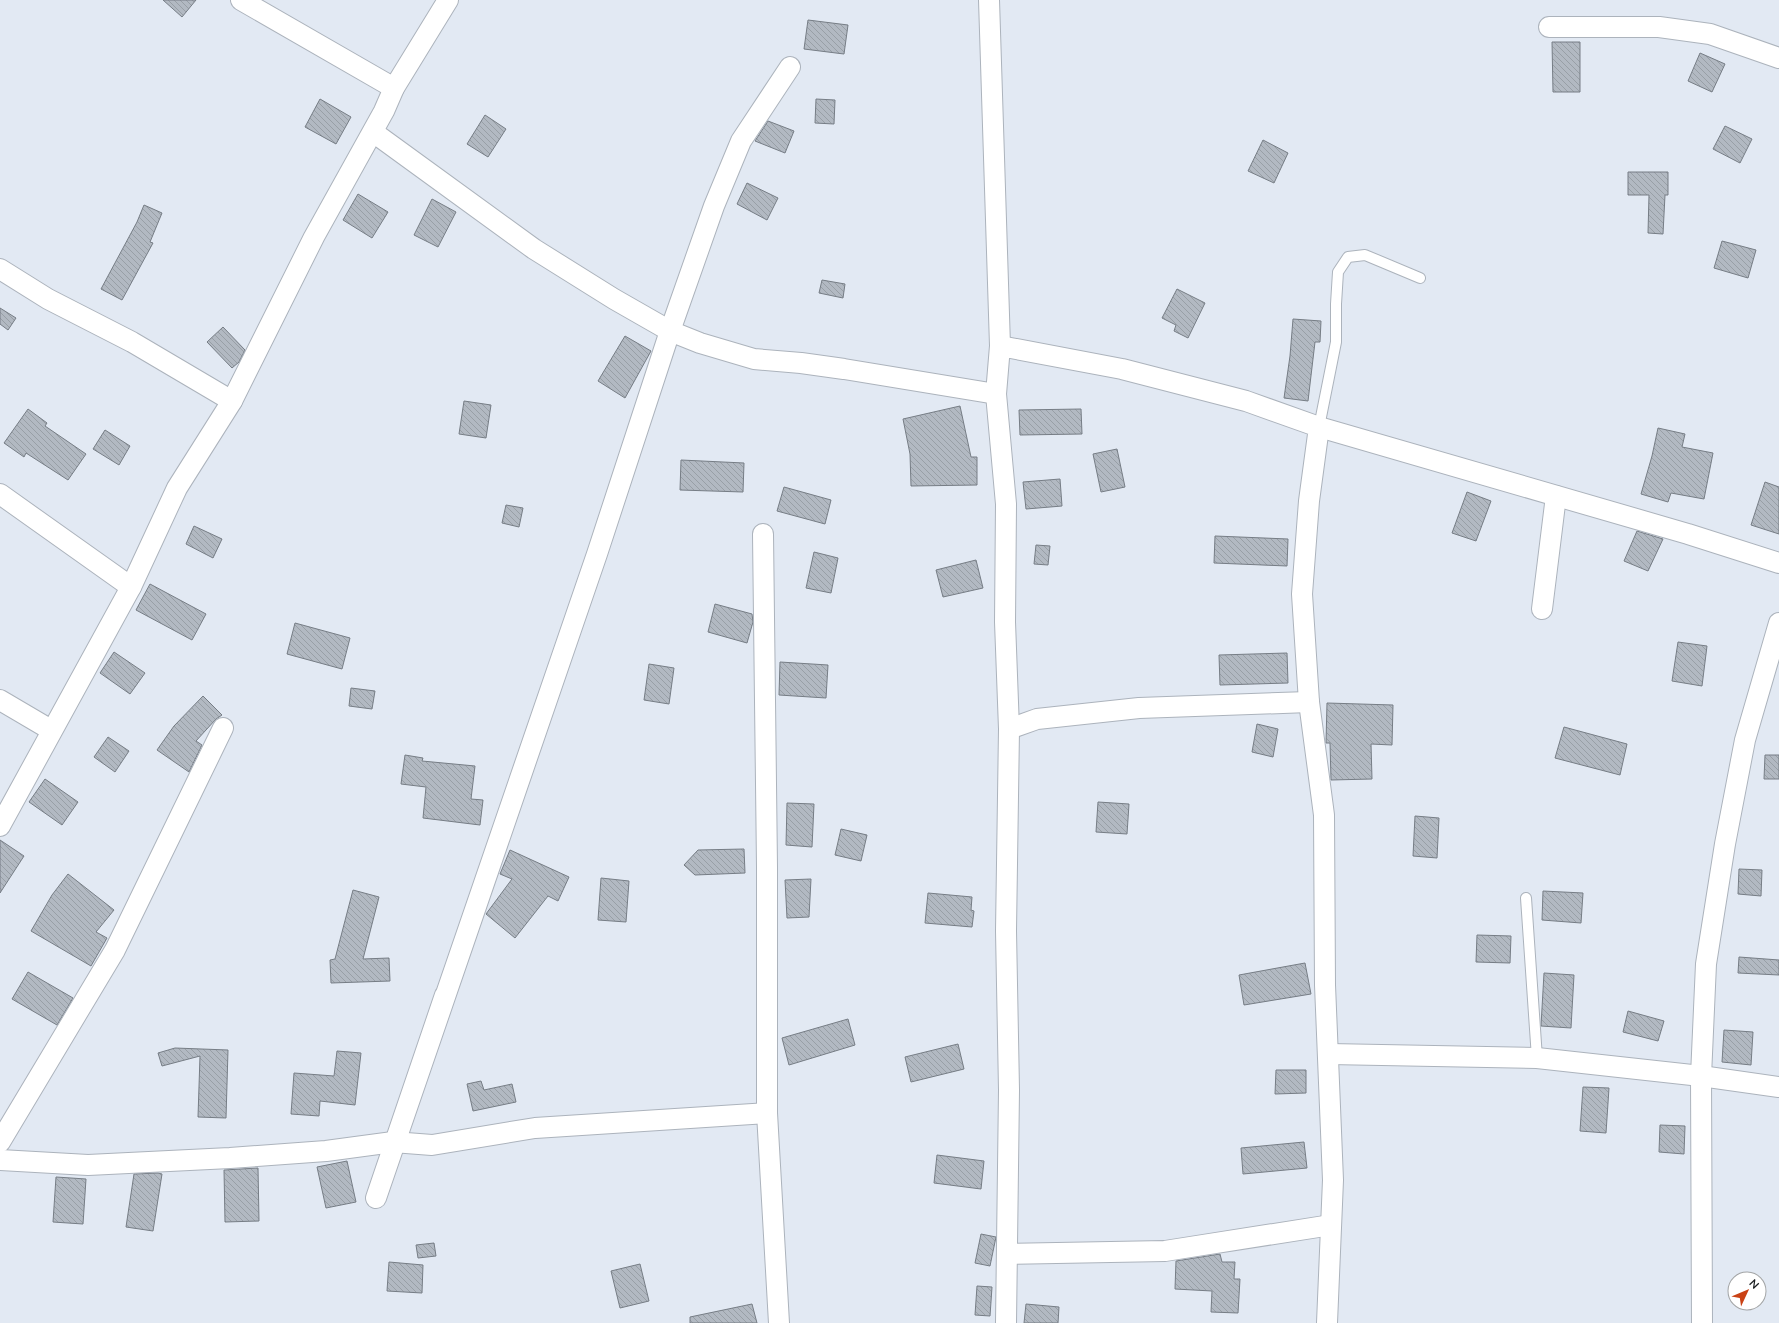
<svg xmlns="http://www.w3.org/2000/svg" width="1779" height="1323" font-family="Mulish,sans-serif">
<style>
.building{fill:url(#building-back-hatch);stroke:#767d85}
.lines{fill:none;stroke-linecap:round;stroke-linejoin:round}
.lane-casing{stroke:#acb3bc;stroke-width:12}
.street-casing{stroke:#acb3bc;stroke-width:22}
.lane{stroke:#fff;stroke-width:10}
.street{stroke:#fff;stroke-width:20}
</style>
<defs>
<pattern id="building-back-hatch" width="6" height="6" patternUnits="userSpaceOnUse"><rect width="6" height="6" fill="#b2b9c2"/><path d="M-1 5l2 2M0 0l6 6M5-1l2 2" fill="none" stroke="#989fa6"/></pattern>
</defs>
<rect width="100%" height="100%" fill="#e2e9f3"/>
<g class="building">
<polygon points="163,0 196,0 182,17"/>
<polygon points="808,20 848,25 844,54 804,49"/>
<polygon points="1552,42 1580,42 1580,92 1553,92"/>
<polygon points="1700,53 1725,64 1712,92 1688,81"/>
<polygon points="320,99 351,117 336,144 305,127"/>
<polygon points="816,99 835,100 834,124 815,123"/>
<polygon points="485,115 506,129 488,157 467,144"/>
<polygon points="768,121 794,131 785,153 755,141"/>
<polygon points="1725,126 1752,139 1740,163 1713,149"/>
<polygon points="1263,140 1288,153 1274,183 1248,171"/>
<polygon points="1628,172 1668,172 1668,195 1665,195 1663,234 1648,233 1649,195 1628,195"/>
<polygon points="747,183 778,198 767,220 737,204"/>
<polygon points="358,194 388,212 372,238 343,220"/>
<polygon points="432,199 456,212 438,247 414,235"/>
<polygon points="144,205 162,213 150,242 153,243 122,300 101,289 137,222"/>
<polygon points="1722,241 1756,250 1748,278 1714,268"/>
<polygon points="822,280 845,284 843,298 819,293"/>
<polygon points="1177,289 1205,303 1188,338 1174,331 1176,325 1162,318"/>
<polygon points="0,308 16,318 8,330 0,324"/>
<polygon points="1293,319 1321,321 1320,342 1315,342 1308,401 1284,398 1290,356"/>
<polygon points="223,327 245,350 239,362 232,368 207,342"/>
<polygon points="625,336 651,351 625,398 598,381"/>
<polygon points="464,401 491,405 486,438 459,434"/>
<polygon points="960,406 971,457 977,457 977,485 911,486 910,454 903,419"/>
<polygon points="28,409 47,423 45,426 86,454 68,480 26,453 24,457 4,443"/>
<polygon points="1081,409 1082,434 1020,435 1019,410"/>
<polygon points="1658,428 1685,434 1682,447 1713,453 1704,499 1671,493 1668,502 1641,494 1652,456"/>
<polygon points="105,430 130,446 119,465 93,449"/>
<polygon points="1117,449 1125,487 1101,492 1093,454"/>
<polygon points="681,460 744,463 743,492 680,490"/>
<polygon points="1060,479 1062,506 1026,509 1023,482"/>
<polygon points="1765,482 1779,487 1779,534 1751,525"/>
<polygon points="784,487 831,500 825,524 777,511"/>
<polygon points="1467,492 1491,501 1476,541 1452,533"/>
<polygon points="506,505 523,508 519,527 502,523"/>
<polygon points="194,526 222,539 213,558 186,544"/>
<polygon points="1637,531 1663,539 1648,571 1624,561"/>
<polygon points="1215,536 1288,539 1287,566 1214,563"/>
<polygon points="1036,545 1050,546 1048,565 1034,564"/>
<polygon points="814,552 838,558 831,593 806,588"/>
<polygon points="976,560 983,588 943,597 936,570"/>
<polygon points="150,584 206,614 192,640 136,610"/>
<polygon points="715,604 752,614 753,622 747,643 708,632"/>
<polygon points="295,623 350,638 342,669 287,654"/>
<polygon points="1678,642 1707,646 1702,686 1672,681"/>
<polygon points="114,652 145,673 130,694 100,673"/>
<polygon points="1287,653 1288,683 1220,685 1219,655"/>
<polygon points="780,662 828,665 826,698 779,695"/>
<polygon points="649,664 674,668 669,704 644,700"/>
<polygon points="351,688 375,691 372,709 349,706"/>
<polygon points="203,696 222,715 216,719 196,741 202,745 189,772 157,750 174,726"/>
<polygon points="1327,703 1393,705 1392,745 1371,744 1372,779 1331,780 1330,743 1326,743"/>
<polygon points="1257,724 1278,729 1273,757 1252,752"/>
<polygon points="1564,727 1627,744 1620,775 1555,758"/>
<polygon points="108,737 129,751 115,772 94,757"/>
<polygon points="405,755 423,758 422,761 475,766 471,799 483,800 480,825 423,818 426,787 401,784"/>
<polygon points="1765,755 1779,755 1779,779 1764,779"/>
<polygon points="45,779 78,802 62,825 29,802"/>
<polygon points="1098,802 1129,804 1127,834 1096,832"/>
<polygon points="787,803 814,804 812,847 786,845"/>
<polygon points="1415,816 1439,818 1437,858 1413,856"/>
<polygon points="841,829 867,835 861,861 835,855"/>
<polygon points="0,840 24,856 0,893"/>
<polygon points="744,849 745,873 695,875 684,865 698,850"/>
<polygon points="510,850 569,877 558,901 548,896 515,938 486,914 512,879 500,874"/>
<polygon points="1739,869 1762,870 1761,896 1738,894"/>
<polygon points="68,874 114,910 96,932 107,938 91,966 31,931 52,895"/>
<polygon points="601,878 629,881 626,922 598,920"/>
<polygon points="811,879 809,917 787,918 785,880"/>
<polygon points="353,890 379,897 363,959 389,958 390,981 331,983 330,960 335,959"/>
<polygon points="1543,891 1583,893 1581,923 1542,920"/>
<polygon points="928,893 972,897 971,910 974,911 972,927 925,923"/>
<polygon points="1477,935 1511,936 1510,963 1476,962"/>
<polygon points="1739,957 1779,960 1779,975 1738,973"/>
<polygon points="1305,963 1311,994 1244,1005 1239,975"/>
<polygon points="28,972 73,998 57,1025 12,999"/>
<polygon points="1544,973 1574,975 1571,1028 1541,1026"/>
<polygon points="1628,1011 1664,1021 1658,1041 1623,1032"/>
<polygon points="848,1019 855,1045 789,1065 782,1038"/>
<polygon points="1724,1030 1753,1032 1751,1065 1722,1062"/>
<polygon points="958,1044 964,1069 911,1082 905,1057"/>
<polygon points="175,1048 228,1050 226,1118 198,1117 200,1056 162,1066 158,1053"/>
<polygon points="337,1051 361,1053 355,1105 320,1101 319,1116 291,1114 294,1073 334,1076"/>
<polygon points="1276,1070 1306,1070 1306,1093 1275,1094"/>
<polygon points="481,1081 484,1090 512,1084 516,1102 473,1111 467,1084"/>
<polygon points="1583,1087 1609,1088 1606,1133 1580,1131"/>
<polygon points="1660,1125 1685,1126 1684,1154 1659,1152"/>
<polygon points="1304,1142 1307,1168 1243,1174 1241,1148"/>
<polygon points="937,1155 984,1161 981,1189 934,1183"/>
<polygon points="347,1161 356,1202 326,1208 317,1167"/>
<polygon points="258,1168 259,1221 225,1222 224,1170"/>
<polygon points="158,1173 162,1174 153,1231 126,1227 134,1174"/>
<polygon points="56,1177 86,1179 83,1224 53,1222"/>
<polygon points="981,1234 996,1237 990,1266 975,1263"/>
<polygon points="434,1243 436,1256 418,1258 416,1245"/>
<polygon points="1220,1254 1222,1262 1235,1262 1234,1279 1240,1279 1238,1313 1211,1312 1212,1291 1175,1289 1176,1261"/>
<polygon points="389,1262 423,1265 422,1293 387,1291"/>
<polygon points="640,1264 649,1301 620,1308 611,1271"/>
<polygon points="977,1286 992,1287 990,1316 975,1315"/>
<polygon points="752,1304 757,1323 690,1323 690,1317"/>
<polygon points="1026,1304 1059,1307 1058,1323 1024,1323"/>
</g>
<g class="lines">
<defs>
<g id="lane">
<polyline points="1319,427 1336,342 1336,304 1338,272 1348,257 1365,255 1420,278"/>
<polyline points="1526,898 1537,1058"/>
</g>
<g id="street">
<polyline points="241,0 394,88"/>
<polyline points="989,0 1000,346"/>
<polyline points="1549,27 1659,27 1710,34 1779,58"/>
<polyline points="373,132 534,249 614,299 670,331 700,343 754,359 801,363 844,369 996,394"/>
<polyline points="0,269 48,299 132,342 232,401"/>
<polyline points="1319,427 1688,534 1779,563"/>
<polyline points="0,494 131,587"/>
<polyline points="763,534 767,867 767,1113 779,1323"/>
<polyline points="1542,609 1556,496"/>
<polyline points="0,700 51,730"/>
<polyline points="1009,729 1037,719 1139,708 1309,702"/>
<polyline points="0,826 131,587 177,488 232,401 314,237 384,111 394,88 448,0"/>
<polyline points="445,995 376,1198 597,554 670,331 714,206 741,141 790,67"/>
<polyline points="1329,1054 1537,1058 1701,1076 1779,1087"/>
<polyline points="0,1142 115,950 223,728"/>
<polyline points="0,1160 88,1165 230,1158 326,1151 393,1142 432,1145 535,1128 767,1113"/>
<polyline points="1008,1254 1165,1251 1331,1225"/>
<polyline points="1006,1323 1009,1090 1006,931 1009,729 1005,622 1006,504 996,394 1000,346 1122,369 1246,401 1319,427 1309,501 1302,594 1309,702 1324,815 1325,985 1333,1180 1327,1323"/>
<polyline points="1702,1323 1701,1076 1706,964 1725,844 1745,740 1779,623"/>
</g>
</defs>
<use href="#lane" class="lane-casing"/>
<use href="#street" class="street-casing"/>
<use href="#lane" class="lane"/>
<use href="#street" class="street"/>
</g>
<g transform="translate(1747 1291) rotate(46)"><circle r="19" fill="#ffffff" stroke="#a3a5a6"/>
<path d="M0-3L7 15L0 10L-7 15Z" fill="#ca4215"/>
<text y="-6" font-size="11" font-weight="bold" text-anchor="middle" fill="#1a1d20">N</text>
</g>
</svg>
